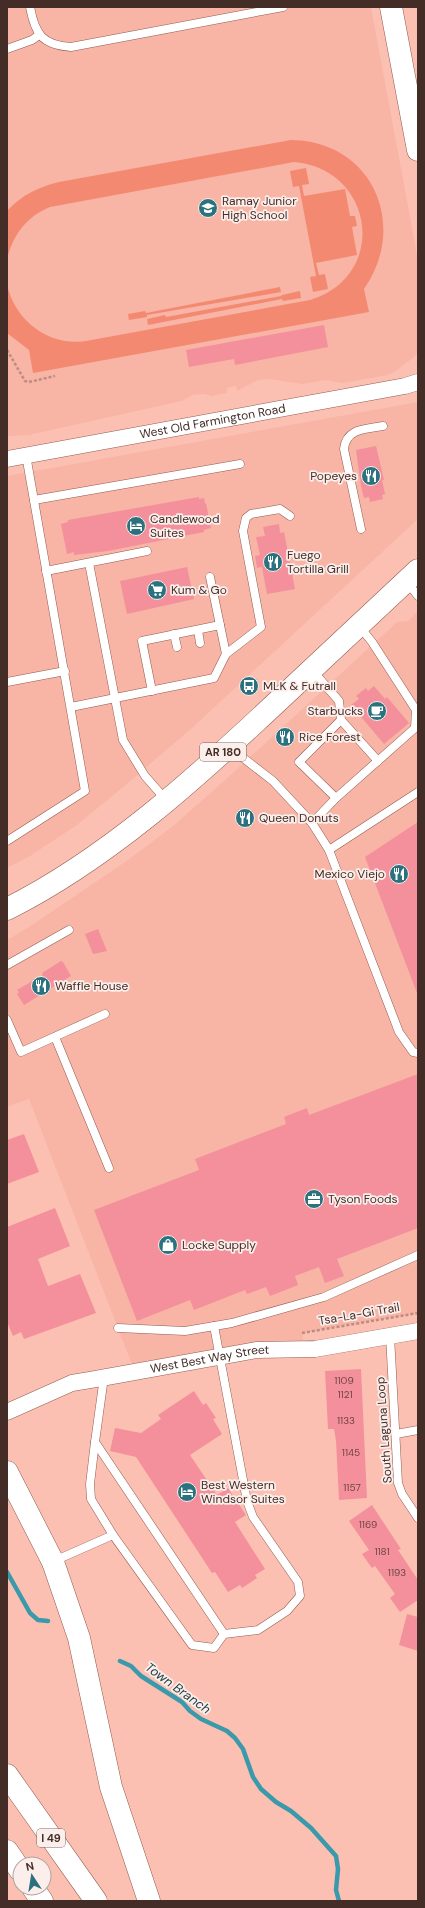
<svg xmlns="http://www.w3.org/2000/svg" width="425" height="1908" font-family="'DM Sans',sans-serif">
<style>
.built{fill:#f8b4a5}
.green{fill:#f48972}
.lines{fill:none;stroke-linecap:round;stroke-linejoin:round}
.stream{stroke:#3a99ab;stroke-width:4.5}
.building{fill:#f4909b}
.lane-casing{stroke:#915c50;stroke-width:9}
.street-casing{stroke:#915c50;stroke-width:17}
.secondary-casing{stroke:#915c50;stroke-width:23}
.primary-casing{stroke:#915c50;stroke-width:23}
.highway-casing{stroke:#915c50;stroke-width:23}
.path{stroke:#bc8d82;stroke-width:2.5;stroke-dasharray:3 2;stroke-linecap:butt}
.lane{stroke:#fff;stroke-width:8}
.street{stroke:#fff;stroke-width:16}
.secondary{stroke:#fff;stroke-width:22}
.primary{stroke:#fff;stroke-width:22}
.highway{stroke:#fff;stroke-width:22}
.labels{text-anchor:middle;dominant-baseline:central;stroke-width:3.5;stroke-linejoin:round;paint-order:stroke}
.number-label{font-size:10px;fill:#704644}
.shield{fill:#fbeeeb;stroke:#7b6762;stroke-width:1}
.shield-label{font-size:11px;font-weight:bold;fill:#442d27}
.poi-label{font-size:12px;fill:#442d27;stroke:#fbeeeb;text-anchor:start}
.street-label{font-size:12px;fill:#442d27;stroke:#fbeeeb}
.water-label{font-size:13px;font-style:italic;fill:#264349;stroke:#fbeeeb}
</style>
<rect width="100%" height="100%" fill="#fcc0b2"/>
<g class="built">
<polygon points="7,7 371,7 418,260 418,352 414,357 397,370 388,375 343,383 325,380 303,384 268,379 258,380 237,391 236,386 227,388 227,393 211,396 204,394 193,395 182,401 29,435 7,436"/>
<polygon points="418,402 418,519 193,727 128,783 77,825 30,856 7,868 7,476"/>
<polygon points="418,611 418,1313 303,1333 302,1350 135,1372 29,1099 7,1107 7,940 29,927 128,860 173,826 224,781 397,622 408,621"/>
</g>
<g class="green">
<path d="M291 140C372 141 409 224 364 289L369 312 33 373 29 350 7 333V284C14 320 49 347 86 341L310 300C389 276 375 169 294 162L50 207C27 216 12 236 7 260V211C22 195 38 187 59 182Z"/>
<polygon points="306,168 309,184 302,185 304,196 345,189 350,216 355,216 357,226 352,227 357,255 316,263 319,275 325,274 328,289 313,292 310,277 316,276 299,186 293,187 290,171"/>
<polygon points="280,287 281,292 147,315 147,317 129,320 128,314 145,311 146,313"/>
<polygon points="300,291 301,298 283,301 282,299 148,325 147,319 165,315 166,317 281,296 282,295"/>
</g>
<g class="lines">
<g class="stream">
<polyline points="7,1572 30,1613 38,1620 48,1621"/>
<polyline points="120,1661 131,1666 141,1676 182,1702 190,1711 201,1719 227,1731 235,1738 243,1749 253,1777 261,1789 276,1802 291,1811 311,1828 336,1856 338,1869 336,1890 339,1901"/>
</g>
</g>
<g class="building">
<polygon points="324,325 328,347 235,365 234,359 189,367 186,350"/>
<polygon points="376,446 384,480 382,480 385,494 382,495 383,499 370,502 369,497 364,498 361,486 356,450"/>
<polygon points="199,497 199,499 204,498 205,504 206,503 211,528 204,530 204,532 108,551 74,555 74,552 67,554 61,524 68,522 68,520"/>
<polygon points="279,524 280,533 284,532 295,589 267,594 262,567 257,568 255,556 260,555 256,537 265,536 263,527"/>
<polygon points="187,567 194,599 127,614 120,581"/>
<polygon points="374,686 385,699 387,697 409,723 384,744 351,705 359,699 356,696 366,688 368,691"/>
<polygon points="418,822 418,992 417,993 365,857"/>
<polygon points="98,929 107,951 93,954 85,934"/>
<polygon points="61,961 63,962 71,976 24,1005 17,994 19,992 17,990 43,975 42,973"/>
<polygon points="418,1074 418,1228 337,1259 344,1276 325,1283 319,1267 295,1276 298,1285 270,1296 266,1287 247,1294 245,1290 194,1310 190,1300 137,1321 94,1210 199,1170 195,1159 286,1124 284,1117 307,1108 309,1115"/>
<polygon points="24,1134 39,1172 7,1184 7,1140"/>
<polygon points="55,1208 70,1246 38,1259 48,1286 80,1274 96,1313 24,1339 21,1332 13,1336 7,1322 7,1227"/>
<polygon points="361,1369 367,1498 339,1500 336,1441 334,1429 328,1429 325,1371"/>
<polygon points="194,1391 203,1405 206,1403 216,1418 213,1419 222,1434 190,1455 217,1495 228,1488 246,1515 235,1522 265,1569 255,1575 257,1578 242,1588 240,1585 228,1592 215,1572 212,1573 136,1457 110,1451 115,1428 141,1433 161,1419 158,1415"/>
<polygon points="372,1505 401,1549 398,1550 418,1580 418,1600 400,1612 390,1598 395,1594 375,1566 372,1568 362,1554 369,1550 349,1521"/>
<polygon points="407,1614 418,1617 418,1651 399,1645"/>
</g>
<g class="lines">
<defs>
<g id="lane">
<path d="M30 7C35 34 42 45 71 47L283 7"/>
<polyline points="7,49 32,40 39,35"/>
<polyline points="34,500 240,464"/>
<path d="M361 529 344 449C346 428 366 429 383 426"/>
<polyline points="89,563 123,740 145,776 166,800"/>
<polyline points="46,571 147,551"/>
<polyline points="407,582 418,596"/>
<polyline points="198,630 200,643"/>
<polyline points="174,634 177,647"/>
<polyline points="226,654 261,627 243,531 246,518 251,514 280,509 290,516"/>
<polyline points="312,670 339,701 341,720 378,761"/>
<polyline points="7,682 65,671"/>
<polyline points="152,691 142,641 220,625"/>
<polyline points="71,707 214,678 226,654 210,577"/>
<polyline points="341,720 299,762 336,798 415,728 416,710 372,642 360,627"/>
<polyline points="229,747 273,781 312,823 329,850 399,1032 413,1052 418,1053"/>
<polyline points="312,823 336,798"/>
<polyline points="7,841 85,791 26,455"/>
<polyline points="329,850 418,792"/>
<polyline points="7,965 69,930"/>
<polyline points="7,1020 21,1052 105,1014"/>
<polyline points="55,1037 109,1168"/>
<polyline points="118,1328 185,1331 232,1323 324,1297 418,1255"/>
<polyline points="390,1336 398,1483 402,1494 418,1518"/>
<polyline points="104,1377 95,1442 224,1634 258,1630 287,1611 300,1596 298,1582 253,1517 247,1501 214,1326"/>
<polyline points="396,1434 418,1430"/>
<polyline points="95,1442 90,1484 91,1499 113,1535 192,1645 214,1648 224,1634"/>
<polyline points="54,1561 113,1535"/>
</g>
<g id="street">
<path id="s1" d="M7 459 405 386 418 382"/>
<path id="s2" d="M7 1412 72 1383 90 1380 256 1350 315 1349 418 1331"/>
</g>
<g id="secondary">
<polyline points="391,7 418,150"/>
<polyline points="7,1472 53,1562"/>
</g>
<path id="primary" d="M7 909C107 859 196 778 277 702 324 658 371 614 418 570"/>
<g id="highway">
<polyline points="53,1562 79,1638 111,1787 149,1901"/>
<polyline points="7,1775 96,1901"/>
<polyline points="7,1851 20,1870"/>
<polyline points="33,1888 42,1901"/>
</g>
</defs>
<use href="#lane" class="lane-casing"/>
<use href="#street" class="street-casing"/>
<use href="#secondary" class="secondary-casing"/>
<use href="#primary" class="primary-casing"/>
<use href="#highway" class="highway-casing"/>
<g class="path">
<polyline points="7,350 25,381 29,382 55,376"/>
<polyline points="302,1333 418,1313"/>
</g>
<use href="#lane" class="lane"/>
<use href="#street" class="street"/>
<use href="#secondary" class="secondary"/>
<use href="#primary" class="primary"/>
<use href="#highway" class="highway"/>
</g>
<defs>
<symbol id="school-disc" viewBox="-11 -11 22 22"><circle r="9.5" fill="#2b717e" stroke="#fbeeeb"/><path d="M0-5L7-2L0 1L-7-2ZM-4 1L0 2.5L4 1V4Q0 6-4 4Z" fill="#fff"/></symbol>
<symbol id="restaurant-disc" viewBox="-11 -11 22 22"><circle r="9.5" fill="#2b717e" stroke="#fbeeeb"/><path d="M-5-6h1v4h1v-4h1v4h1v-4h1v5L-1.5 .5V6h-2V.5L-5-1ZM5-6V6H3V1.5H1.5Q1.5-4 5-6Z" fill="#fff"/></symbol>
<symbol id="hotel-disc" viewBox="-11 -11 22 22"><circle r="9.5" fill="#2b717e" stroke="#fbeeeb"/><path d="M-6-4.5h1.5V1H6V5H4.5V3h-9V5H-6ZM-4 0a1.8 1.8 0 1 1 3.6 0ZM.5 0V-2.5h3Q6-2.5 6 0Z" fill="#fff"/></symbol>
<symbol id="supermarket-disc" viewBox="-11 -11 22 22"><circle r="9.5" fill="#2b717e" stroke="#fbeeeb"/><path d="M-6-5.5h2.5l.6 2H6L4.5 2H-2.5L-4.4-4H-6ZM-1.5 3.2a1.3 1.3 0 1 0 .1 0ZM3 3.2a1.3 1.3 0 1 0 .1 0Z" fill="#fff"/></symbol>
<symbol id="bus-disc" viewBox="-11 -11 22 22"><circle r="9.5" fill="#2b717e" stroke="#fbeeeb"/><path d="M-5-6H5V4H4V6H2V4H-2V6H-4V4H-5ZM-3.5-4V0h7V-4ZM-3.5 1.2v1.5H-2V1.2ZM2 1.2v1.5H3.5V1.2Z" fill="#fff"/></symbol>
<symbol id="cafe-disc" viewBox="-11 -11 22 22"><circle r="9.5" fill="#2b717e" stroke="#fbeeeb"/><path d="M-5.5-4.5H6V0H3Q3 3.5 0 3.5H-2.5Q-5.5 3.5-5.5 0ZM3-3.2v2h1.7v-2ZM-6 4.5H4V6H-6Z" fill="#fff"/></symbol>
<symbol id="office-disc" viewBox="-11 -11 22 22"><circle r="9.5" fill="#2b717e" stroke="#fbeeeb"/><path d="M-6-3h4V-5.5h4V-3h4V5H-6ZM-1-4.5V-3h2v-1.5ZM-6 0V1H6V0Z" fill="#fff"/></symbol>
<symbol id="shop-disc" viewBox="-11 -11 22 22"><circle r="9.5" fill="#2b717e" stroke="#fbeeeb"/><path d="M-5-2.5h2.3a2.7 3.5 0 0 1 5.4 0H5L5.5 6h-11ZM-1.5-2.5h3a1.5 2.3 0 0 0-3 0Z" fill="#fff"/></symbol>
</defs>
<g fill-rule="evenodd">
<use href="#school-disc" x="197" y="197" width="22" height="22"/>
<use href="#restaurant-disc" x="360" y="465" width="22" height="22"/>
<use href="#hotel-disc" x="125" y="515" width="22" height="22"/>
<use href="#restaurant-disc" x="262" y="551" width="22" height="22"/>
<use href="#supermarket-disc" x="146" y="579" width="22" height="22"/>
<use href="#bus-disc" x="238" y="675" width="22" height="22"/>
<use href="#cafe-disc" x="366" y="700" width="22" height="22"/>
<use href="#restaurant-disc" x="274" y="726" width="22" height="22"/>
<use href="#restaurant-disc" x="234" y="807" width="22" height="22"/>
<use href="#restaurant-disc" x="388" y="863" width="22" height="22"/>
<use href="#restaurant-disc" x="30" y="975" width="22" height="22"/>
<use href="#office-disc" x="303" y="1188" width="22" height="22"/>
<use href="#shop-disc" x="157" y="1234" width="22" height="22"/>
<use href="#hotel-disc" x="176" y="1481" width="22" height="22"/>
</g>
<g class="labels">
<g class="number-label">
<text x="344" y="1380">1109</text>
<text x="345" y="1394">1121</text>
<text x="346" y="1420">1133</text>
<text x="351" y="1452">1145</text>
<text x="352" y="1487">1157</text>
<text x="368" y="1524">1169</text>
<text x="382" y="1551">1181</text>
<text x="397" y="1572">1193</text>
</g>
<g class="shield">
<rect x="200" y="743" width="46" height="18" rx="3"/>
<rect x="37" y="1829" width="28" height="18" rx="3"/>
</g>
<g class="shield-label">
<text x="223" y="752">AR 180</text>
<text x="51" y="1838">I 49</text>
</g>
<g class="poi-label">
<text x="222" y="201">Ramay Junior<tspan x="222" dy="14">High School</tspan></text>
<text x="357" y="476" text-anchor="end">Popeyes</text>
<text x="150" y="519">Candlewood<tspan x="150" dy="14">Suites</tspan></text>
<text x="287" y="555">Fuego<tspan x="287" dy="14">Tortilla Grill</tspan></text>
<text x="171" y="590">Kum &amp; Go</text>
<text x="263" y="686">MLK &amp; Futrall</text>
<text x="363" y="711" text-anchor="end">Starbucks</text>
<text x="299" y="737">Rice Forest</text>
<text x="259" y="818">Queen Donuts</text>
<text x="385" y="874" text-anchor="end">Mexico Viejo</text>
<text x="55" y="986">Waffle House</text>
<text x="328" y="1199">Tyson Foods</text>
<text x="182" y="1245">Locke Supply</text>
<text x="201" y="1485">Best Western<tspan x="201" dy="14">Windsor Suites</tspan></text>
</g>
<g class="street-label">
<text stroke="none"><textPath href="#s1" startOffset="209">West Old Farmington Road</textPath></text>
<text transform="translate(359 1314) rotate(-10)">Tsa-La-Gi Trail</text>
<text stroke="none"><textPath href="#s2" startOffset="211">West Best Way Street</textPath></text>
<text transform="translate(384 1430) rotate(-94)">South Laguna Loop</text>
</g>
<g class="water-label">
<text transform="translate(178 1688) rotate(36)">Town Branch</text>
</g>
</g>
<rect width="425" height="1908" fill="none" stroke="#442d27" stroke-width="16"/>
<g transform="translate(32 1876) rotate(348)"><circle r="19" fill="#fbeeeb" stroke="#b2a19d"/>
<path d="M0-3L7 15L0 10L-7 15Z" fill="#2b717e"/>
<text y="-6" font-size="11" font-weight="bold" text-anchor="middle" fill="#442d27">N</text>
</g>
</svg>
